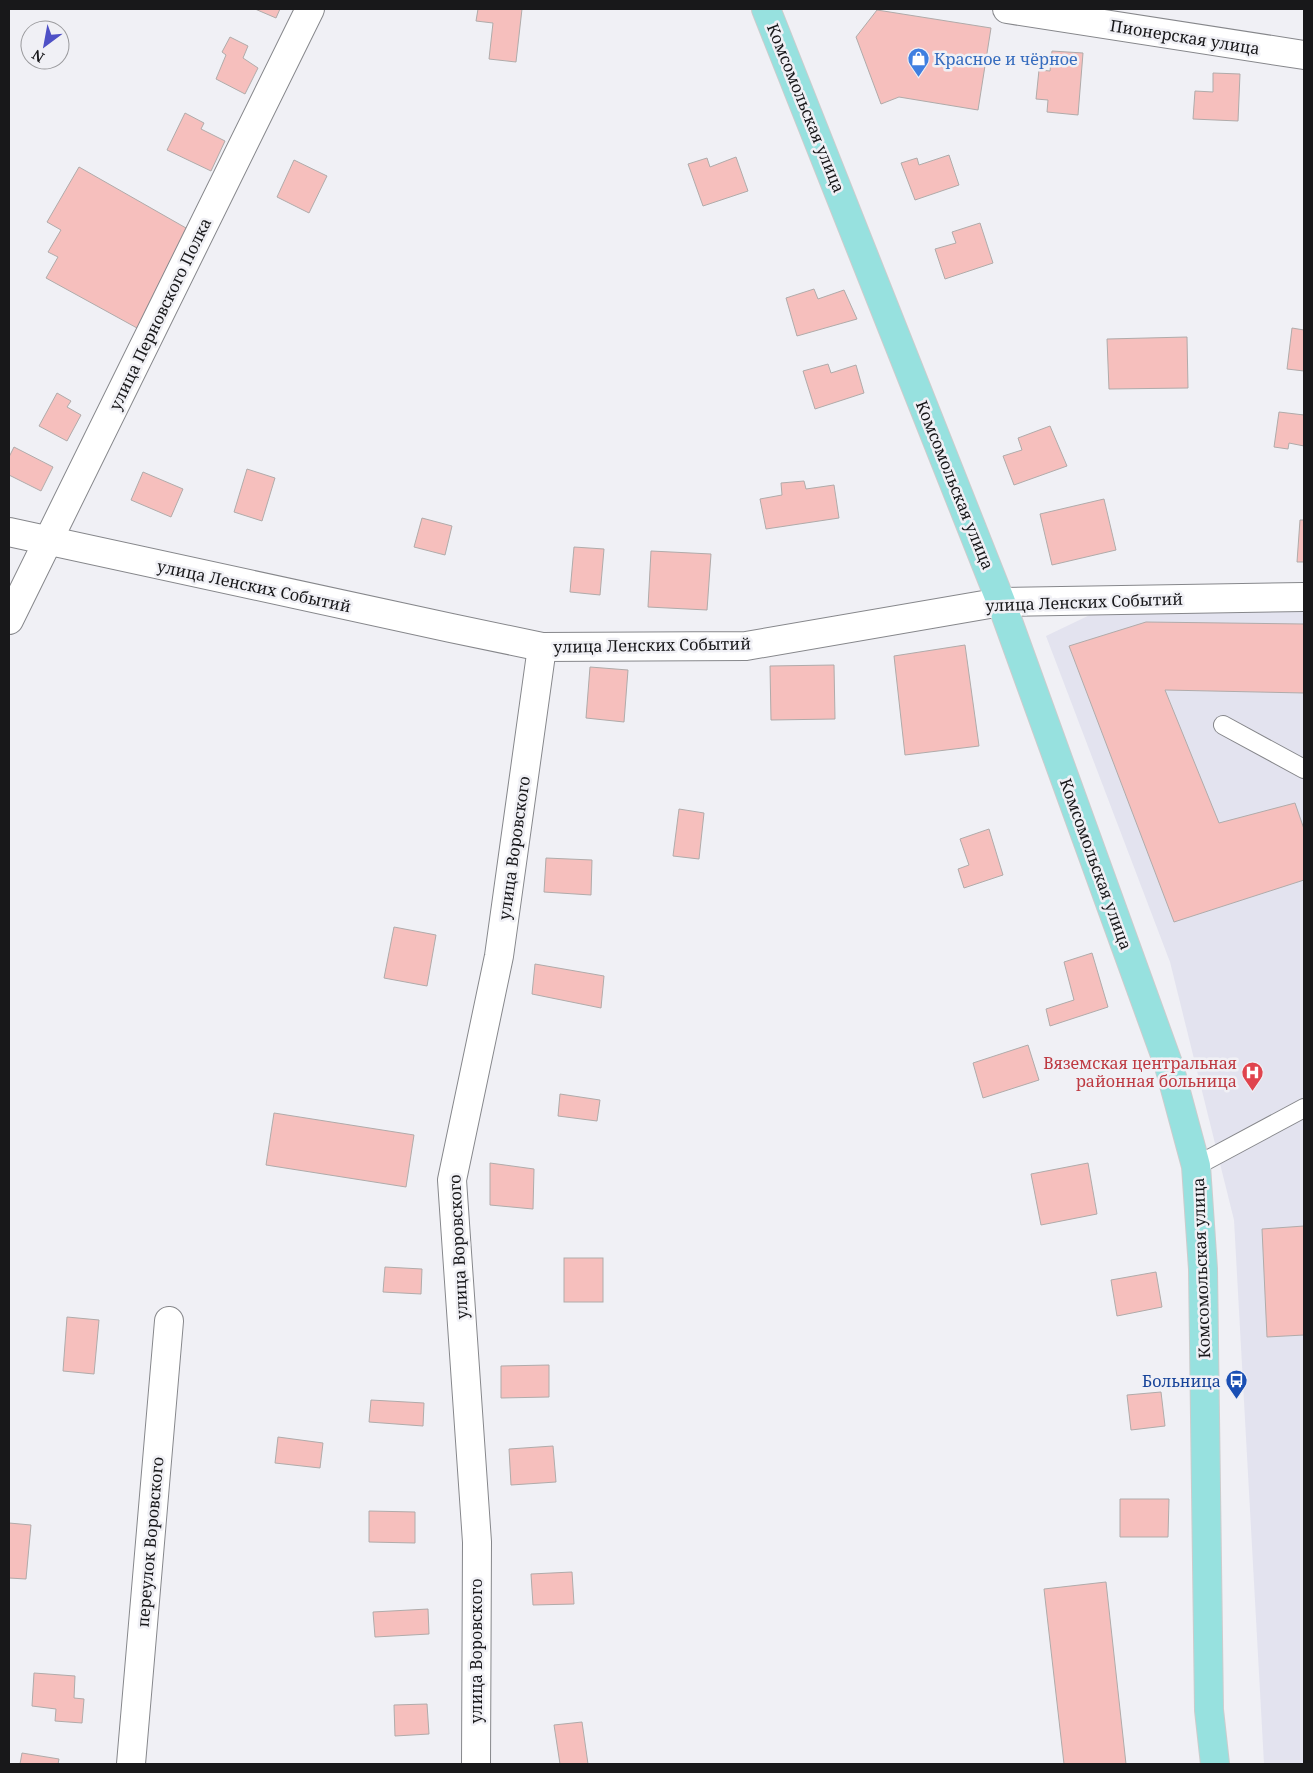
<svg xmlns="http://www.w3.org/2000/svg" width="1313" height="1773" font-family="'Noto Serif',serif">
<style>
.built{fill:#e3e3ef}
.building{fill:#f6bfbd;stroke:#b0abaa}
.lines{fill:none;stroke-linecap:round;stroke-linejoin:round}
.service-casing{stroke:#86878b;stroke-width:20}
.minor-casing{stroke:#86878b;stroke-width:30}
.tertiary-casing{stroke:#86878b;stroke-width:30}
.primary-casing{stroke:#cccccd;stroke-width:30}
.service{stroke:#fff;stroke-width:18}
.minor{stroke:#fff;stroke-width:28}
.tertiary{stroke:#fff;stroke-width:28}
.primary{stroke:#97e1df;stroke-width:28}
.labels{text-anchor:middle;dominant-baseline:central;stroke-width:5;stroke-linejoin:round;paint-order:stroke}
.street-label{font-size:16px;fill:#18181a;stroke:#f0f0f5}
.shop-label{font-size:16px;fill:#366cbe;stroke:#f0f0f5;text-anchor:start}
.health-label{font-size:16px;fill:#be3a42;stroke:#f0f0f5;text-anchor:end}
.transit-label{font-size:16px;fill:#164399;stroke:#f0f0f5;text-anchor:end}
</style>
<rect width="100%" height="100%" fill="#f0f0f5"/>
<polygon class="built" points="1304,610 1304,1764 1264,1764 1234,1220 1170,962 1046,636 1094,613"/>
<g class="building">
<polygon points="255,9 280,9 276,18"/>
<polygon points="478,9 522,9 516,62 489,59 493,23 476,21"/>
<polygon points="877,10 991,28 978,110 899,97 881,104 856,37"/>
<polygon points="230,37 248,46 243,58 258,68 245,94 216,79 226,55 222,52"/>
<polygon points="1052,51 1083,53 1078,115 1047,112 1048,100 1036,99 1039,70 1050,71"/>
<polygon points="1213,73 1240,74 1238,121 1193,119 1195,91 1213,92"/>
<polygon points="185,113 204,123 201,129 225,141 211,171 167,150"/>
<polygon points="949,155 959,185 915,200 901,163 917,158 919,165"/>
<polygon points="736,157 748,191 703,206 688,164 707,158 710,167"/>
<polygon points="294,160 327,176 309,213 277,197"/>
<polygon points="79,167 193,232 137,328 46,278 58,257 48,252 61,230 47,222"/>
<polygon points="980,223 993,263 945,279 935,249 956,243 952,232"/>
<polygon points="814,289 818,299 844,290 857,319 797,336 786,298"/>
<polygon points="1292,328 1304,330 1304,371 1287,369"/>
<polygon points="1187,337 1188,388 1109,389 1107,339"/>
<polygon points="828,364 831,373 856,365 864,393 815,409 803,371"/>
<polygon points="57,393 71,401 67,407 81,415 67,441 39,426"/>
<polygon points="1279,412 1304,415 1304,446 1289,443 1288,449 1274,447"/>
<polygon points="1050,426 1067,466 1014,485 1003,456 1022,450 1018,438"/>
<polygon points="14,447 53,467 41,491 9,475 9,457"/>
<polygon points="247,469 275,478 262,521 234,512"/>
<polygon points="143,472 183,489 171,517 131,500"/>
<polygon points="804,481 806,489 834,485 839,518 766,529 760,499 782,495 781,483"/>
<polygon points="1104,499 1116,550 1052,565 1040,514"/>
<polygon points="422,518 452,526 445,555 414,547"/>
<polygon points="1300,520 1304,520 1304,562 1297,562"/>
<polygon points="574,547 604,549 600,595 570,592"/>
<polygon points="651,551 711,554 707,610 648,607"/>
<polygon points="1146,622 1304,624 1304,693 1165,690 1219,823 1295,803 1304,829 1304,880 1174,922 1069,646"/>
<polygon points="965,645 979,746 905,755 894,656"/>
<polygon points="834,665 835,719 771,720 770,666"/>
<polygon points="590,667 628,670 624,722 586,718"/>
<polygon points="679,809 704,813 699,859 673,856"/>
<polygon points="989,829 1003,875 964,888 958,869 969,865 960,839"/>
<polygon points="546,858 592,860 591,895 544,892"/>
<polygon points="394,927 436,935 427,986 384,978"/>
<polygon points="1092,953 1108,1007 1050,1026 1046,1009 1074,1000 1064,962"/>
<polygon points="535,964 604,976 601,1008 532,994"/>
<polygon points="1028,1045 1039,1080 983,1098 973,1063"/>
<polygon points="560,1094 600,1100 597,1121 558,1116"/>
<polygon points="274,1113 414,1135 406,1187 266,1165"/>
<polygon points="490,1163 534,1169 533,1209 490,1205"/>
<polygon points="1088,1163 1097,1214 1041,1225 1031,1174"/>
<polygon points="1304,1226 1304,1335 1267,1337 1262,1229"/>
<rect x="564" y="1258" width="39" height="44"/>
<polygon points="385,1267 422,1269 421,1294 383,1292"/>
<polygon points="1156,1272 1162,1307 1117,1316 1111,1280"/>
<polygon points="67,1317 99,1320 94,1374 63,1371"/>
<polygon points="549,1365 549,1397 501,1398 501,1366"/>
<polygon points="1161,1392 1165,1426 1131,1430 1127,1395"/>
<polygon points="371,1400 424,1403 423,1426 369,1422"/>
<polygon points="278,1437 323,1443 320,1468 275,1463"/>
<polygon points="553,1446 556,1482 511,1485 509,1449"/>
<polygon points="1120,1499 1169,1499 1168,1537 1120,1537"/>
<polygon points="369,1511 415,1512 415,1543 369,1542"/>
<polygon points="9,1523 31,1525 26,1579 9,1578"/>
<polygon points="572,1572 574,1604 533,1605 531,1574"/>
<polygon points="1106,1582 1126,1764 1064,1764 1044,1589"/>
<polygon points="428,1609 429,1634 375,1637 373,1612"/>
<polygon points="34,1673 75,1676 74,1698 84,1699 82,1723 55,1721 56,1709 32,1706"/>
<polygon points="427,1704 429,1734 395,1736 394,1705"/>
<polygon points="582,1722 588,1764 560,1764 554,1725"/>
<polygon points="22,1753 59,1759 58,1764 20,1764"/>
</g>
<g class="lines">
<defs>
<g id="service">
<polyline points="1223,725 1304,769"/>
<polyline points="1196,1166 1304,1108"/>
</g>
<g id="minor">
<polyline points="1007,9 1304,55"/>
<polyline points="9,620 310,9"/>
<polyline points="131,1764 169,1321"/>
<polyline points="476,1764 477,1542 452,1180 499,956 542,647"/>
</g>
<polyline id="tertiary" points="9,532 451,628 542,647 746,646 1001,602 1304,597"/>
<polyline id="primary" points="766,9 1001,602 1169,1066 1196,1166 1203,1269 1209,1710 1215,1764"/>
</defs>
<use href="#service" class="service-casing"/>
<use href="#minor" class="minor-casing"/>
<use href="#tertiary" class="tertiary-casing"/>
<use href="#primary" class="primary-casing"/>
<use href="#service" class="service"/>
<use href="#minor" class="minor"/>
<use href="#tertiary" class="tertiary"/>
<use href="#primary" class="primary"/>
</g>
<defs>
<symbol id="shop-pin" viewBox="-11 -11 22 30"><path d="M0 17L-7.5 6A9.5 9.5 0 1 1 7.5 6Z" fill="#3f7fe0" stroke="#f0f0f5"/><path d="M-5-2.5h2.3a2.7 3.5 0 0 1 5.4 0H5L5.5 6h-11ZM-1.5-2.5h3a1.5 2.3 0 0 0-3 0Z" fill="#fff"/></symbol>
<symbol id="hospital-pin" viewBox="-11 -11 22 30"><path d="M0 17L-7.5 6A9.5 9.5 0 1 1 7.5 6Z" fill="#e0444e" stroke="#f0f0f5"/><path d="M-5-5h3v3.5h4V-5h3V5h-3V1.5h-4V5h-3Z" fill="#fff"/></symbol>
<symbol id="bus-pin" viewBox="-11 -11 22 30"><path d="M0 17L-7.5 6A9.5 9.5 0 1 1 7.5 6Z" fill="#1a4fb4" stroke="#f0f0f5"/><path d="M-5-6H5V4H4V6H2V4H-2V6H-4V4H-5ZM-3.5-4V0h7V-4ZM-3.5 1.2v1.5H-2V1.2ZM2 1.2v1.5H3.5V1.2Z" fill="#fff"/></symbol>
</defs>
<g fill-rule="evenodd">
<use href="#shop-pin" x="906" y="46" width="25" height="34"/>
<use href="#hospital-pin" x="1240" y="1060" width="25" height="34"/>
<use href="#bus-pin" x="1224" y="1368" width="25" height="34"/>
</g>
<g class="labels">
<g class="street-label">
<text transform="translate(1185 37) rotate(9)">Пионерская улица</text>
<text transform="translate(806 108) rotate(68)">Комсомольская улица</text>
<text transform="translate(160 314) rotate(-64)">улица Перновского Полка</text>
<text transform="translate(955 485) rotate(68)">Комсомольская улица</text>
<text transform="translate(254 586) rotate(12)">улица Ленских Событий</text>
<text transform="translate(1084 602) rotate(-2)">улица Ленских Событий</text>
<text transform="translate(652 645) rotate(-1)">улица Ленских Событий</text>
<text transform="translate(514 848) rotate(-82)">улица Воровского</text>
<text transform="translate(1096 864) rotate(70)">Комсомольская улица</text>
<text transform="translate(458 1247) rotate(-93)">улица Воровского</text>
<text transform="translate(1201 1268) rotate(-92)">Комсомольская улица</text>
<text transform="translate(150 1542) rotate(-85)">переулок Воровского</text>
<text transform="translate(476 1651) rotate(-90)">улица Воровского</text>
</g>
<g class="shop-label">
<text x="934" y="59">Красное и чёрное</text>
</g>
<g class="health-label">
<text x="1237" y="1063">Вяземская центральная<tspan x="1237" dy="18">районная больница</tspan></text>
</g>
<g class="transit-label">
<text x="1221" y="1381">Больница</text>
</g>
</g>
<rect width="1313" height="1773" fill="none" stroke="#18181a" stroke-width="20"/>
<g transform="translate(45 45) rotate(212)"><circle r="24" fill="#f0f0f5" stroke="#9a9a9d"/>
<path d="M0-4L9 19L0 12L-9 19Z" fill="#4e50c6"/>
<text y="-8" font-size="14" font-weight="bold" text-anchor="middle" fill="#18181a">N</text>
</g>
</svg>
